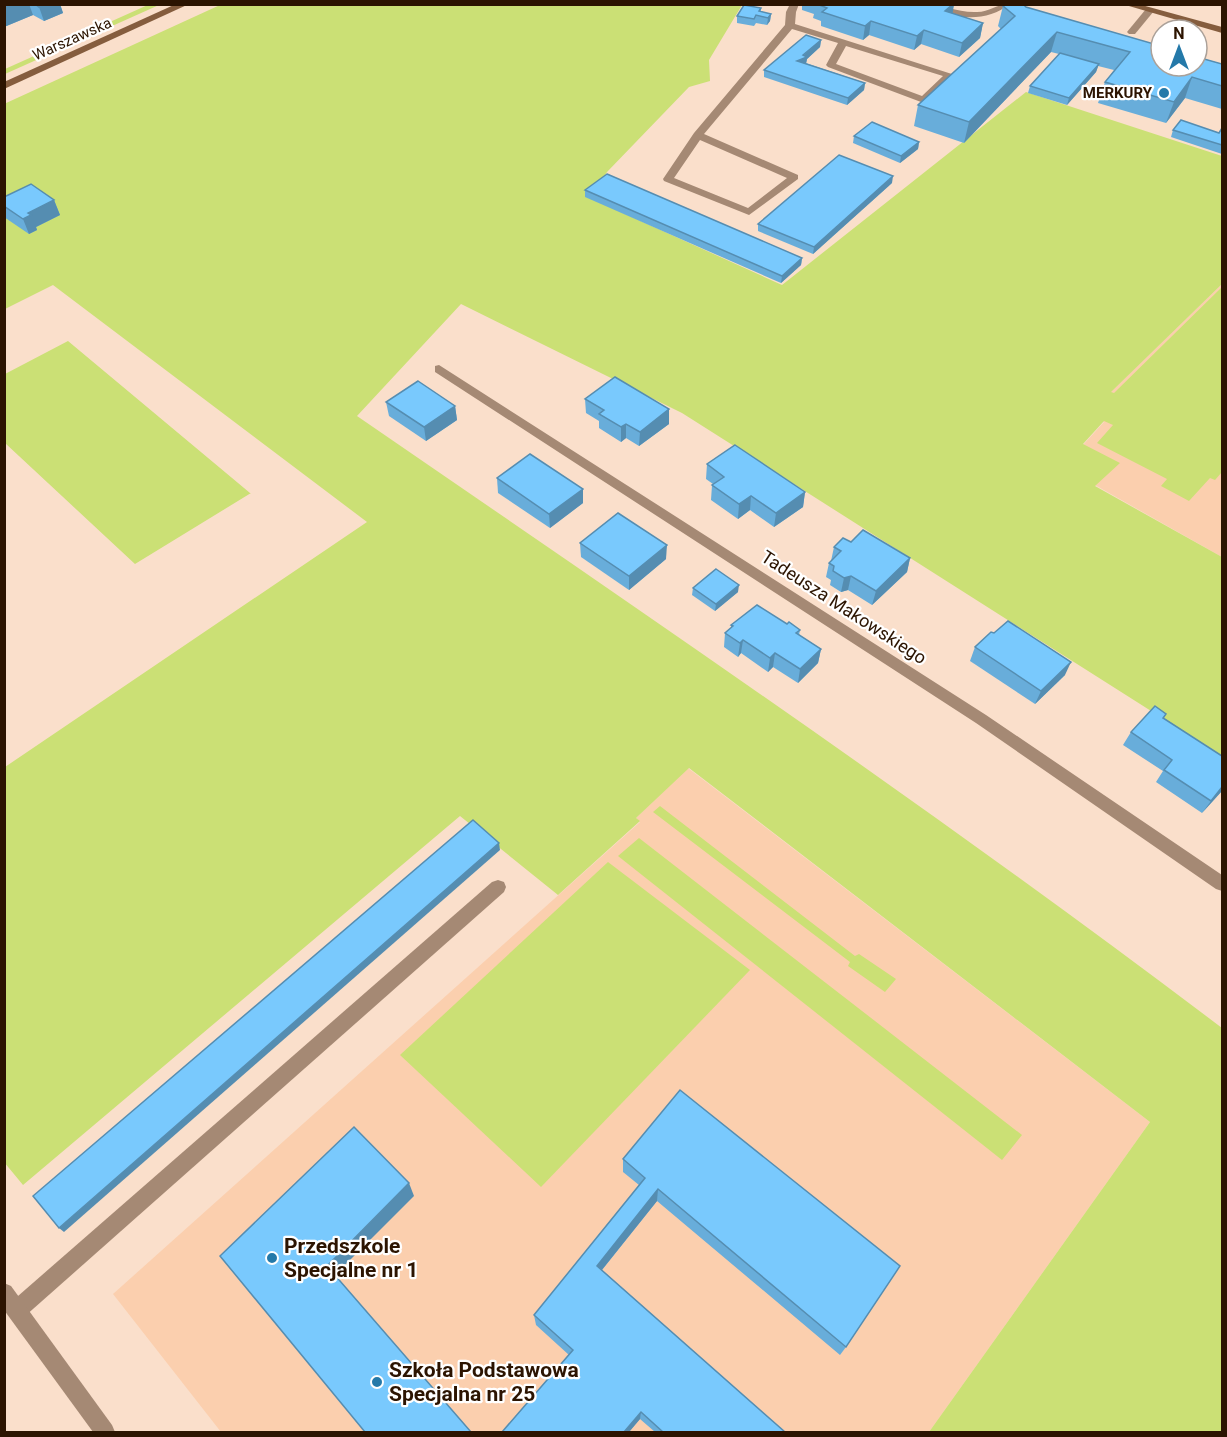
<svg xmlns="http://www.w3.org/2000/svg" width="1227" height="1437" font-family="Roboto,sans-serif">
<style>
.built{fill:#fbcfae}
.green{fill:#cbe075}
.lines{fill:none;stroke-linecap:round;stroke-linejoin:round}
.lane{fill:#a58974;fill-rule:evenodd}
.street{fill:#a58974;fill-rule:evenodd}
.secondary{fill:#855d3e;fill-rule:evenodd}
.wall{fill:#68adda}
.shaded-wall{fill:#558db1}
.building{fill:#79c9fd;stroke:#558db1;stroke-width:1.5}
.poi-dot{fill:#2479a9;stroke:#fff;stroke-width:2}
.labels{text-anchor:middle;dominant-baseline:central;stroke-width:4.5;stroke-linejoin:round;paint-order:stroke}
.far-street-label{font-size:15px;fill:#2c1401;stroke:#fff}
.far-poi-label{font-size:15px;font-weight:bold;fill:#2c1401;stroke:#fff;text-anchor:end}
.street-label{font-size:18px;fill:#2c1401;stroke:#fff}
.near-poi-label{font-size:21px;font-weight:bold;fill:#2c1401;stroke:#fff;text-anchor:start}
</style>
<rect width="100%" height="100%" fill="#fadfcb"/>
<g class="built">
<polygon points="1222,284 1222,557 1095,485 1083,445 1104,422 1088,414"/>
<polygon points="688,768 1150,1122 929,1432 221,1432 113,1294 640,822 636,818"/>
</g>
<g class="green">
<polygon points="150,4 159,5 5,74 5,69"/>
<path d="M220 5H742L709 60 710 81 689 87 607 172 590 198 782 285 1026 92 1222 156V284L1111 392 1114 393 1222 287V472L1215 480 1210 478 1189 501 1161 486 1167 479 1097 443 1113 425 1104 421 1083 444 1120 463 1095 486 1222 557V756L682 413 461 304 357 416C648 616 941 815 1222 1028V1432H929L1150 1122 689 768 636 818 640 821 558 895 460 816 23 1185 4 1162 5 767 367 522 53 285 5 309 4 104Z"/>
<polygon points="68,341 250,493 251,493 135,564 5,443 5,374"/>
<polygon points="660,806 855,956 859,954 896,979 885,992 848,966 850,962 653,812"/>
<polygon points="639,838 1022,1135 1002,1160 618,856"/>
<polygon points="608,862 750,970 541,1187 400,1055"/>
</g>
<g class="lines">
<g class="lane">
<path d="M790 4H799L796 12 795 24 955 75 927 102H921L828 67 826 65 838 43 792 29 704 134 798 175V179L749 215 664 181 663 179 694 133 785 25 786 12ZM846 46 943 76 922 96 836 64ZM700 140 787 178 748 208 674 178Z"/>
<path d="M924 4C942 4 958 13 977 12 989 12 997 4 1009 4 987 24 948 19 924 4Z"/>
<polygon points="1146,9 1154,11 1135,34 1129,34 1127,32"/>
<polygon points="498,880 504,882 506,887 504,892 24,1317 17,1320 10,1317 7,1310 10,1303 492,882"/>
</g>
<g class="street">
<polygon points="439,365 986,715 1222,875 1222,891 1216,889 976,723 435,372 435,366"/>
<polygon points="4,1283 11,1286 112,1425 115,1432 93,1432 4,1310"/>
</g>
<g class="secondary">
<polygon points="176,4 189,4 4,89 4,82"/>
<polygon points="1122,4 1138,4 1222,27 1222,33"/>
</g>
</g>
<g class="wall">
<polygon points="4,4 60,4 63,13 44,21 33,15 4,27"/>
<polygon points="802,4 954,4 952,14 983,23 980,38 959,57 921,44 914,50 869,35 863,40 821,26 821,21 813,18 814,14 802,10"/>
<polygon points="1003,6 1026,7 1222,64 1222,109 1185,98 1166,123 1098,103 1105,82 1114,70 1098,66 1096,72 1067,105 1028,93 1030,86 1059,54 1051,52 964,143 914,126 918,105 1001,29 998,26"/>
<polygon points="761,8 761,12 771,14 770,21 767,25 756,23 754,26 737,23 737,16"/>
<polygon points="821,40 820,47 807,59 806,63 865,83 864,90 847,105 764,77 764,70"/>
<polygon points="1222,128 1222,154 1171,137 1173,130 1219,133"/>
<polygon points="854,136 919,142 918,149 900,163 853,143"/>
<polygon points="892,183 813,254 758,231 758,224"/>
<polygon points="585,190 802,258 801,265 781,283 585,197"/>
<polygon points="4,197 54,200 60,215 36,227 37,230 29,234 4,217"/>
<polygon points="585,399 669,409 669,424 639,446 626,438 621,442 599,428 599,421 586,413"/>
<polygon points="386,402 455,406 457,420 426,441 389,416"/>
<polygon points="707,464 805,492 803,507 774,527 750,510 738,519 711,500 712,485 713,484 706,479"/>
<polygon points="497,478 583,503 550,528 498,493"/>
<polygon points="851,542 910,558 907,572 872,605 848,590 841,592 830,585 831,580 826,577 829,563 831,561 834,547"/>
<polygon points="580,543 666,559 629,590 581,557"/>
<polygon points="693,588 738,592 715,611 692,595"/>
<polygon points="787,624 800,630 799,635 821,649 818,663 798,683 773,667 768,672 741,653 738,657 724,647 725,633 731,629 731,625"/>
<polygon points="975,647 1065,675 1035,704 970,661"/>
<polygon points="1166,714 1164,718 1222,756 1222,793 1221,792 1202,813 1156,782 1163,771 1123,745 1131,732"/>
<polygon points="623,1159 846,1347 840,1355 657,1201 602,1270 785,1432 655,1432 640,1419 629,1432 502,1432 569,1355 536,1325 534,1315 639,1185 623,1172"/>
</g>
<g class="shaded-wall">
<polygon points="4,4 29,4 33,15 4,27"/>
<polygon points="45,4 60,4 63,13 44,21 39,7"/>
<polygon points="953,4 954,4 952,17 945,11"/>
<polygon points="771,14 770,21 767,25 768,18"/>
<polygon points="871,21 869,35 863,40 865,26"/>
<polygon points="983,23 980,38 959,57 962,43"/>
<polygon points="924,30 921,44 914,50 917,36"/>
<polygon points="1057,32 1051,52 964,143 969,122"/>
<polygon points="821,40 820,47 807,59 806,64 797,61"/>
<polygon points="1099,64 1096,72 1067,105 1069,98"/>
<polygon points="1192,77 1185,98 1166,123 1174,102"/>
<polygon points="865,83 864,90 847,105 848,98"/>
<polygon points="919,142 918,149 900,163 901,156"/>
<polygon points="893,176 892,183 813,254 814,247"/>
<polygon points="54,200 60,215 36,227 37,230 29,234 23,219 28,213"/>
<polygon points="802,258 801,265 781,283 782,276"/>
<polygon points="455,406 457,420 426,441 424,427"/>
<polygon points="669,409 669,424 639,446 640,432"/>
<polygon points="626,424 626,438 621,442 621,427"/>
<polygon points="583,489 583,503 550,528 549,514"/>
<polygon points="805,492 803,507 774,527 776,513"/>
<polygon points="751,496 750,510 738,519 739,504"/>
<polygon points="667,545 666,559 629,590 629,576"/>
<polygon points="910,558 907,572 872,605 876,591"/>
<polygon points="851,576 848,590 841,592 844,578"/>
<polygon points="739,585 738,592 715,611 716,604"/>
<polygon points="743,640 741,653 738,657 740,643"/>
<polygon points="821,649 818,663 798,683 800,669"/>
<polygon points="775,653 773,667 768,672 770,658"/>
<polygon points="1071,662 1065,675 1035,704 1041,691"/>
<polygon points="1222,787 1222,790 1221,792 1202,813 1211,801"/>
<polygon points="499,843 500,850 64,1232 59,1228"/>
<polygon points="409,1183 414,1196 334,1276 327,1266"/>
<polygon points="658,1189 657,1201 597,1276 597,1266"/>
<polygon points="641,1412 640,1419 629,1432 624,1432"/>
</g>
<g class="building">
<polygon points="35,4 45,4 39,7"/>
<polygon points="817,4 953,4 945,11 983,23 962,43 924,30 917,36 871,21 865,26 822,12 827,8"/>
<polygon points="1009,4 1023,4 1026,7 1161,46 1161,66 1197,66 1197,57 1222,64 1222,86 1192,77 1174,102 1105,82 1130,52 1057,32 969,122 918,105 1015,16 1003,6"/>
<polygon points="744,5 761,8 759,11 771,14 768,18 756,15 754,19 737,16"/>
<polygon points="806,35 821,40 803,55 807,57 797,61 865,83 848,98 764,70"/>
<polygon points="1060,53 1099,64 1069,98 1030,86"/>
<polygon points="1181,120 1219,133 1222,128 1222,145 1173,130"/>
<polygon points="872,122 919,142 901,156 854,136"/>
<polygon points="839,155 893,176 814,247 758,224"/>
<polygon points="607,174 802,258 782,276 585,190"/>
<polygon points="31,184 54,200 28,213 31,215 23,219 4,206 4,197"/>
<polygon points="615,377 669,409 640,432 626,424 621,427 599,414 604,410 585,399"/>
<polygon points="418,381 455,406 424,427 386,402"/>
<polygon points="735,445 805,492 776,513 751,496 739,504 712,485 724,477 707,464"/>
<polygon points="530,454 583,489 549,514 497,478"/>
<polygon points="618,513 667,545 629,576 580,543"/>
<polygon points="863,530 910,558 876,591 851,576 844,578 833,571 834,566 829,563 841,551 834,547 843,538 851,542"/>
<polygon points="716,569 739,585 716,604 693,588"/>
<polygon points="757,605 787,624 789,622 800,630 796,633 821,649 800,669 775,653 770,658 743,640 740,643 725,633 733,626 731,625"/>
<polygon points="1008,621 1071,662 1041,691 975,647 991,632 994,633"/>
<polygon points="1155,706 1166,714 1163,718 1222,756 1222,787 1211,801 1164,770 1172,760 1131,732"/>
<polygon points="473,820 499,843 59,1228 33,1196"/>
<polygon points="680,1090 900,1266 846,1347 658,1189 597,1266 785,1432 663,1432 641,1412 624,1432 502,1432 573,1350 534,1315 645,1178 623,1159"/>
<polygon points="354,1127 409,1183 327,1266 471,1432 365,1432 220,1256"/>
</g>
<g class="poi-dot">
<circle cx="1164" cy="93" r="6"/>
<circle cx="272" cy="1258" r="6"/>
<circle cx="377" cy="1382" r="6"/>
</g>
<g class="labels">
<g class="far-street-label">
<text transform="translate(72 39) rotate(-24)">Warszawska</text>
</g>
<g class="far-poi-label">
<text x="1152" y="93">MERKURY</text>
</g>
<g class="street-label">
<text transform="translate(844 607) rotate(33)">Tadeusza Makowskiego</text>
</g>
<g class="near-poi-label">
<text x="284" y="1246">Przedszkole<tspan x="284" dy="24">Specjalne nr 1</tspan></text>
<text x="389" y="1370">Szkoła Podstawowa<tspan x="389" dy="24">Specjalna nr 25</tspan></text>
</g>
</g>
<rect width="1227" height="1437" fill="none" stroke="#2c1401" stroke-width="12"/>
<g transform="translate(1179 48)"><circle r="28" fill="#ffffff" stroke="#aba199" stroke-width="1.5"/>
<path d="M0-4.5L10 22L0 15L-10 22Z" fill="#2479a9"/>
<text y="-9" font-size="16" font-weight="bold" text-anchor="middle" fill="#2c1401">N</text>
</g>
</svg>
